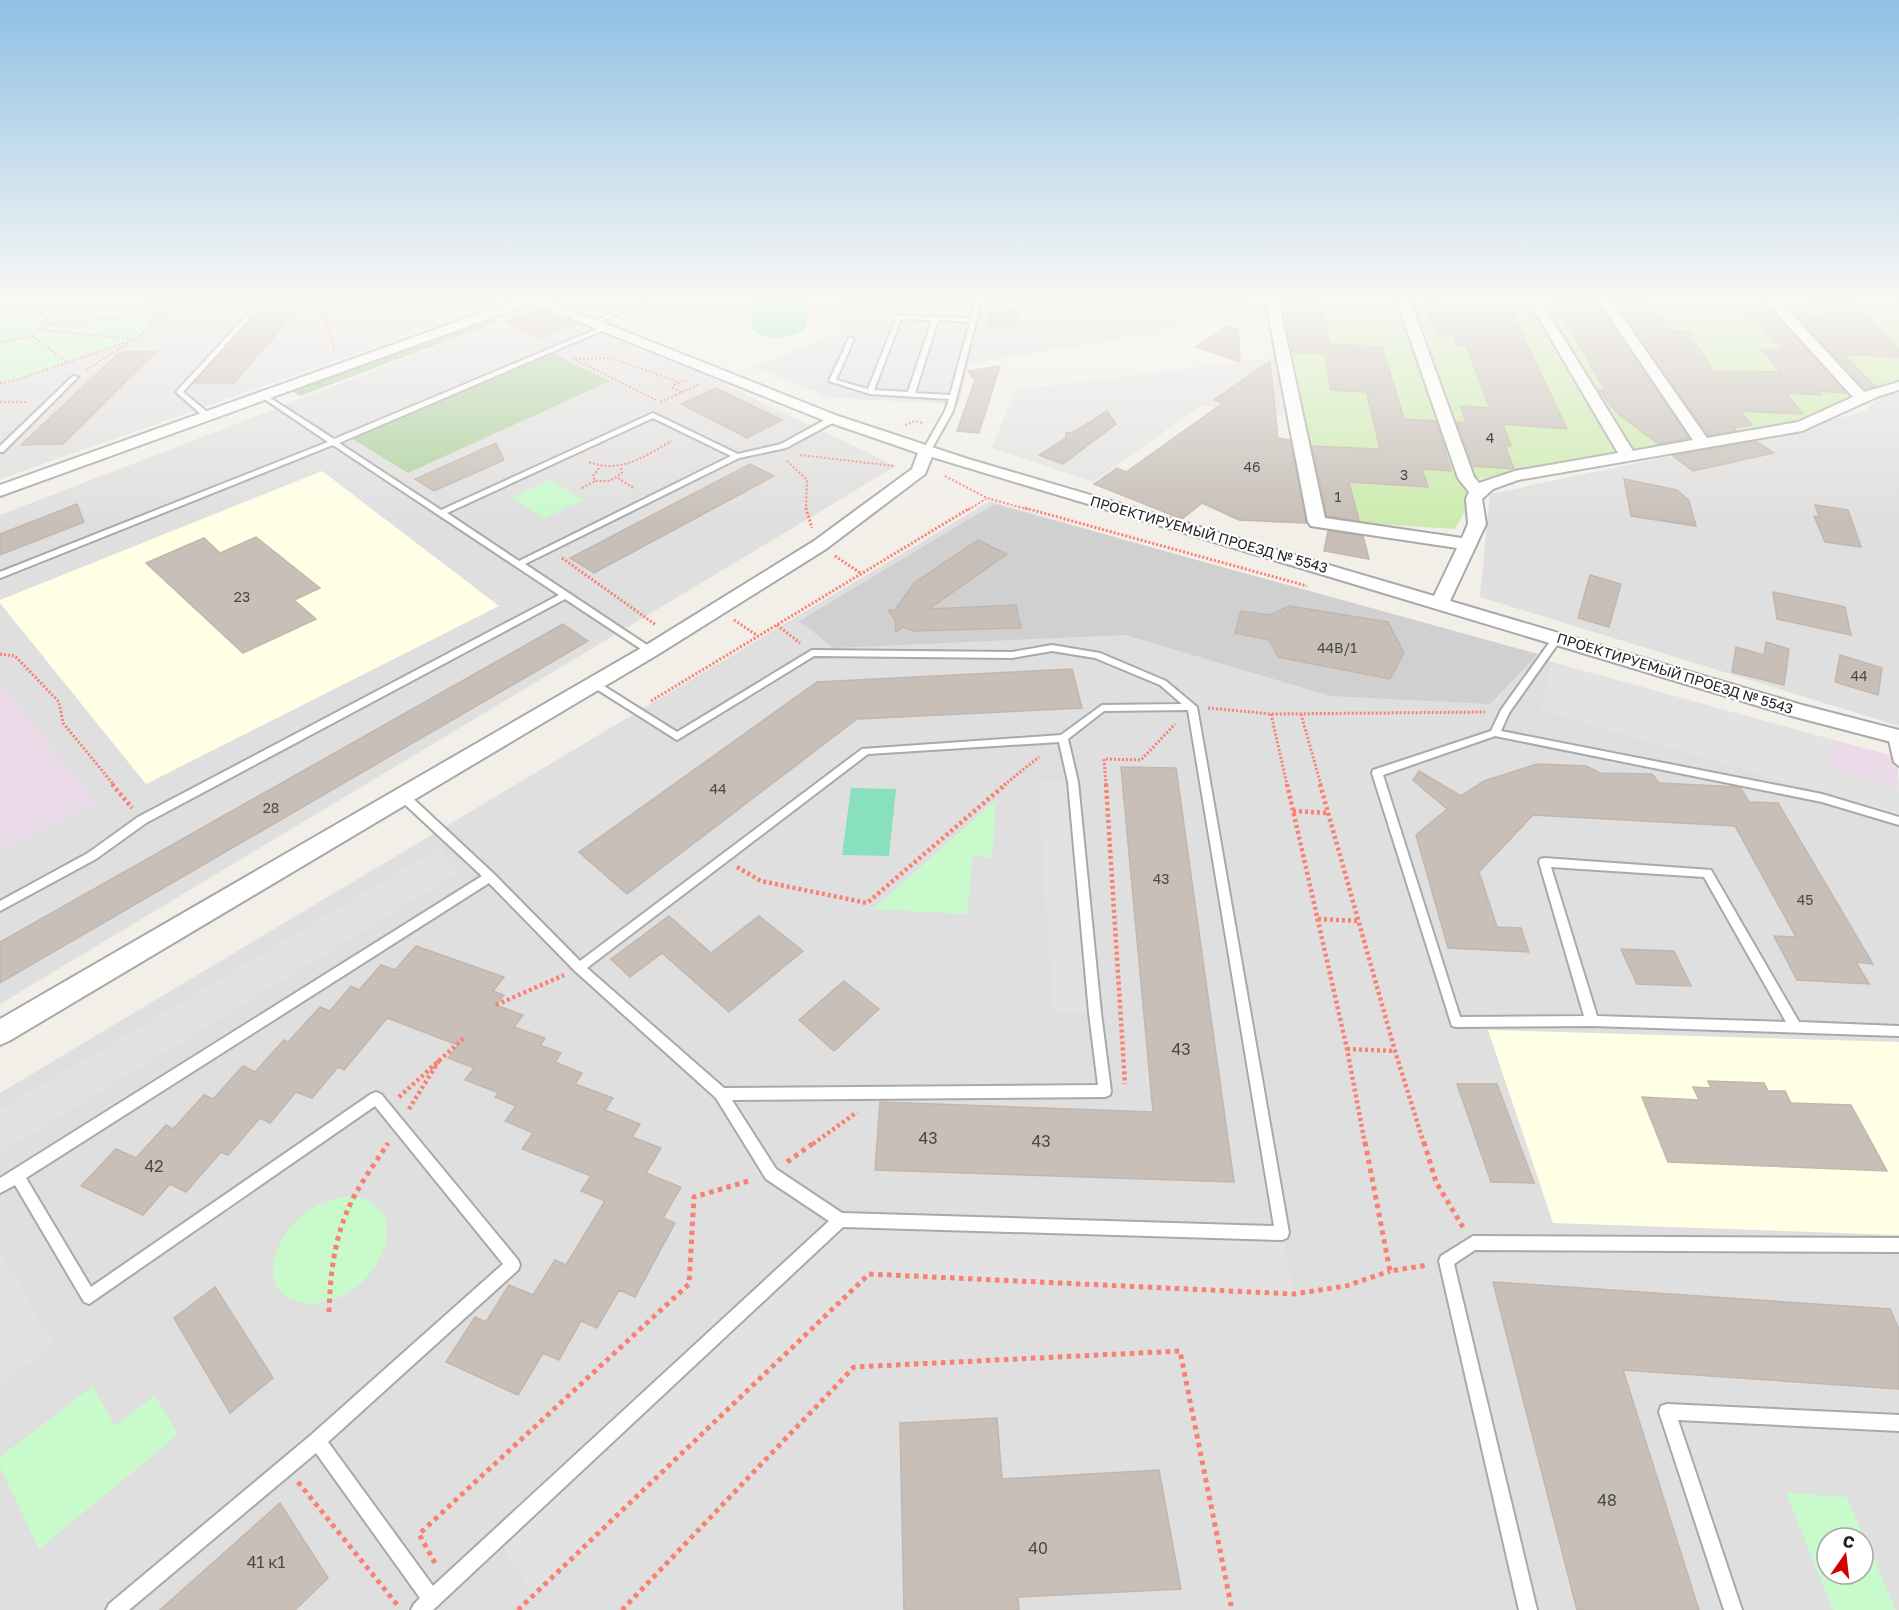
<svg xmlns="http://www.w3.org/2000/svg" width="1899" height="1610" font-family="'Golos Text',sans-serif">
<style>
.residential{fill:#e0dfdf;fill-rule:evenodd}
.industrial{fill:#ebdbe8}
.education{fill:#ffffe5}
.religious{fill:#d0d0d0}
.grass{fill:#cdebb0}
.forest{fill:#add19e}
.park{fill:#c8facc;fill-rule:evenodd}
.pitch{fill:#88e0be}
.parking{fill:#e2e2e2}
.building{fill:#c7bfb8;stroke:#c4b6ab;stroke-width:1.5}
.lines{fill:none;stroke-linecap:round;stroke-linejoin:round}
.service-casing{stroke:#a9a9a9;stroke-width:4}
.minor-casing{stroke:#a9a9a9;stroke-width:4}
.path-far3{stroke:#fa8072;stroke-width:2;stroke-dasharray:2 2;stroke-linecap:butt}
.path-far2{stroke:#fa8072;stroke-width:3;stroke-dasharray:2 2;stroke-linecap:butt}
.path-far1{stroke:#fa8072;stroke-width:4.5;stroke-dasharray:3 3;stroke-linecap:butt}
.path{stroke:#fa8072;stroke-width:5;stroke-dasharray:4.5 4.5;stroke-linecap:butt}
.service{fill:#fff;fill-rule:evenodd}
.minor{fill:#fff;fill-rule:evenodd}
.labels{text-anchor:middle;dominant-baseline:central;stroke-width:4.5;stroke-linejoin:round;paint-order:stroke}
.number-label{font-size:14px;fill:#4b4948}
.far-street-label{font-size:14px;fill:#222;stroke:#fff}
.near-number-label{font-size:16px;fill:#4b4948}
</style>
<rect width="100%" height="100%" fill="#f2efe9"/>
<g class="residential">
<polygon points="0,298 493,298 502,302 0,479"/>
<polygon points="836,298 1247,298 1249,304 1179,304 1183,328 969,364 959,404 831,398 754,367 837,333"/>
<polygon points="536,308 711,378 896,466 0,1004 0,515"/>
<polygon points="1899,390 1899,726 1480,597 1490,494 1784,432 1866,411 1880,395"/>
<path d="M990 501 1552 662 1542 710 1899 814V1610H0V1093ZM1827 1538H1863V1574H1827Z"/>
</g>
<g class="industrial">
<polygon points="0,681 96,803 0,852"/>
<polygon points="1830,739 1897,757 1899,788 1831,768"/>
</g>
<g class="education">
<polygon points="322,471 499,606 146,784 0,603 0,600"/>
<polygon points="1488,1030 1899,1042 1899,1235 1553,1223"/>
</g>
<polygon class="religious" points="994,504 1538,654 1490,704 1331,696 1125,635 834,648 799,621"/>
<path class="grass" d="M1265 298H1899V382L1886 385 1799 420 1478 479C1466 486 1465 491 1469 504L1455 529 1311 520Z"/>
<g class="forest">
<polygon points="486,316 498,322 300,396 289,389"/>
<polygon points="552,353 610,381 408,473 351,438"/>
</g>
<g class="park">
<polygon points="0,298 141,298 162,314 136,339 16,380 0,383"/>
<polygon points="550,480 583,500 545,518 512,498"/>
<polygon points="996,800 992,858 973,855 967,914 873,909"/>
<path d="M344 1197C351 1197 360 1197 367 1200 407 1219 380 1270 354 1289 341 1298 327 1302 312 1304 305 1304 300 1303 294 1300 256 1287 277 1237 299 1218 312 1206 328 1201 344 1197Z"/>
<polygon points="93,1386 115,1426 155,1395 178,1435 39,1549 0,1467 0,1457"/>
<path d="M1786 1493 1847 1497 1896 1610H1833ZM1827 1538H1863V1574H1827Z"/>
</g>
<g class="pitch">
<path d="M755 298H809L806 328C792 339 765 343 752 329Z"/>
<polygon points="851,788 896,789 889,856 842,855"/>
</g>
<g class="parking">
<polygon points="1276,358 1284,415 1201,406 1093,482 992,448 1014,390"/>
<polygon points="1552,662 1830,739 1831,768 1899,788 1899,814 1541,710"/>
<polygon points="1038,782 1073,782 1095,1013 1053,1013"/>
<polygon points="439,848 460,872 0,1153 0,1110"/>
<polygon points="840,1220 1282,1233 1294,1294 869,1274 532,1595 498,1538"/>
<polygon points="0,1251 54,1345 0,1385"/>
</g>
<g class="building">
<polygon points="1555,298 1595,298 1689,438 1658,444 1617,413 1599,390 1605,390 1567,324"/>
<polygon points="1612,298 1643,298 1668,330 1688,332 1713,371 1781,372 1761,349 1782,350 1748,311 1773,312 1846,393 1818,391 1821,395 1786,393 1803,414 1740,411 1752,425 1732,428 1737,431 1708,436"/>
<polygon points="1811,298 1847,298 1899,349 1899,357 1843,354 1875,386 1865,389 1794,313 1827,315"/>
<polygon points="304,302 234,383 195,383 269,303"/>
<polygon points="1285,302 1321,304 1330,344 1382,347 1404,419 1436,421 1451,471 1422,469 1428,487 1349,482 1359,521 1327,516 1312,446 1380,449 1367,394 1364,392 1331,390 1325,354 1293,352"/>
<polygon points="1426,303 1456,305 1457,310 1512,313 1567,429 1503,424 1511,446 1505,445 1514,469 1472,466 1457,422 1466,423 1461,406 1490,408 1466,345 1457,345 1453,334 1436,333"/>
<polygon points="993,306 1019,308 1014,327 986,325"/>
<polygon points="536,309 574,324 540,339 506,322"/>
<polygon points="1227,326 1238,330 1240,362 1196,347"/>
<polygon points="157,351 63,444 21,445 120,352"/>
<polygon points="1270,361 1278,438 1290,440 1306,523 1239,520 1202,503 1182,519 1094,484 1117,468 1126,472 1223,403 1214,400"/>
<polygon points="1000,366 979,433 957,431 975,380 968,371"/>
<polygon points="716,388 782,420 747,438 681,404"/>
<polygon points="1107,411 1116,424 1063,464 1039,455 1066,438 1066,433 1074,432"/>
<polygon points="1755,441 1774,453 1693,471 1673,456"/>
<polygon points="496,443 504,460 434,491 415,479"/>
<polygon points="750,464 774,476 594,573 570,558"/>
<polygon points="1624,479 1677,490 1689,501 1696,526 1631,516"/>
<polygon points="77,504 84,522 0,555 0,534"/>
<polygon points="1815,505 1848,510 1861,547 1825,542 1814,516 1819,517"/>
<polygon points="1328,531 1363,536 1369,559 1324,551"/>
<polygon points="256,537 320,588 294,600 316,619 243,653 146,563 204,538 220,553"/>
<polygon points="978,540 1007,554 929,609 1016,605 1021,628 914,631 903,627 896,632 895,619 888,610 895,610 914,583"/>
<polygon points="1590,575 1621,584 1609,627 1578,618"/>
<polygon points="1773,592 1845,607 1851,635 1777,619"/>
<polygon points="1289,606 1388,622 1404,653 1390,679 1278,657 1269,640 1235,633 1241,611 1271,615"/>
<polygon points="563,624 588,641 0,983 0,942"/>
<polygon points="1766,642 1789,649 1784,685 1732,672 1736,647 1764,655"/>
<polygon points="1840,655 1882,668 1878,695 1835,682"/>
<polygon points="1072,669 1082,708 857,719 627,894 579,852 817,682"/>
<polygon points="1537,764 1586,766 1600,773 1652,774 1659,783 1738,787 1741,788 1749,802 1778,803 1873,964 1856,962 1869,984 1797,980 1774,936 1796,937 1735,826 1533,815 1479,872 1497,927 1521,928 1529,952 1448,948 1416,835 1447,809 1413,780 1419,771 1461,796 1484,781"/>
<polygon points="1121,767 1176,768 1234,1182 875,1170 880,1102 1153,1112"/>
<polygon points="669,916 711,953 759,916 803,951 729,1012 662,953 630,977 611,959"/>
<polygon points="416,946 504,977 493,991 504,995 496,1005 523,1015 514,1027 545,1038 540,1045 561,1053 555,1062 582,1073 575,1084 613,1098 605,1110 640,1124 632,1137 661,1148 646,1173 681,1187 663,1218 675,1223 635,1297 619,1290 597,1328 581,1321 559,1360 543,1353 518,1395 446,1362 475,1317 486,1322 509,1285 533,1295 555,1260 566,1265 605,1201 581,1191 591,1176 522,1149 533,1133 505,1121 516,1106 495,1097 499,1093 465,1080 474,1068 448,1058 458,1045 387,1018 344,1070 338,1067 312,1098 296,1092 270,1123 260,1118 228,1155 221,1152 186,1192 170,1184 143,1215 81,1186 116,1149 136,1158 166,1125 173,1129 204,1095 213,1099 243,1066 255,1072 284,1040 288,1042 320,1007 330,1011 351,986 359,990 381,965 395,970"/>
<polygon points="1621,949 1674,951 1691,986 1637,984"/>
<polygon points="844,981 879,1009 834,1051 799,1020"/>
<polygon points="1708,1081 1764,1083 1768,1091 1785,1091 1791,1103 1851,1105 1887,1171 1668,1162 1642,1097 1699,1100 1693,1087 1711,1088"/>
<polygon points="1457,1084 1497,1084 1534,1183 1491,1182"/>
<polygon points="1493,1282 1890,1309 1899,1329 1899,1389 1623,1370 1699,1610 1577,1610"/>
<polygon points="215,1287 273,1378 230,1413 174,1318"/>
<polygon points="997,1418 1002,1479 1159,1470 1181,1589 1018,1597 1019,1610 904,1610 900,1423"/>
<polygon points="280,1503 328,1578 295,1610 160,1610"/>
</g>
<g class="lines">
<defs>
<g id="service">
<polygon points="645,298 653,298 595,324 590,323"/>
<path d="M976 298H982L953 411 930 452 923 450 945 411 949 399 870 394 829 381 849 338 854 339 836 380 868 389 897 316 971 318ZM901 319 932 320 908 392 874 390ZM938 320 970 322 950 395 915 393Z"/>
<polygon points="1170,298 1237,298 1234,300 1188,302"/>
<polygon points="246,316 251,317 183,392 211,415 204,417 176,392"/>
<path d="M604 326 607 328 606 329 339 443 441 510 653 413 738 454 781 444 830 417H836V421L786 448 739 458 525 564 653 649 655 651 653 653H647L565 599 146 823 96 859 0 911V901L88 853 138 817 559 595 333 445 3 577 0 578V572L328 442 260 396V394H264L334 439ZM653 418 731 456 519 561 447 513Z"/>
<polygon points="73,376 78,377 3,452 0,452 0,446"/>
<path d="M1557 635 1562 638 1509 713 1501 731 1822 794 1899 817V825L1822 802 1495 736 1383 775 1460 1017 1584 1016 1539 862 1540 859 1544 858 1711 870 1799 1022 1899 1026V1036L1592 1026 1456 1027 1452 1026 1372 773 1373 770 1491 731 1501 710 1554 636ZM1551 867 1704 877 1786 1022 1597 1016Z"/>
<path d="M1052 645 1100 653 1166 681 1197 707 1289 1233 1287 1238 1282 1240 843 1227 433 1610H411L414 1604 420 1598 316 1453 129 1610H106L109 1604 311 1435 503 1264 375 1106 89 1304 84 1302 15 1185 0 1193V1178L482 876 398 798 397 795 398 792H406L494 874 580 961 862 749 1061 735 1102 705 1182 704 1160 685 1095 658 1052 651 1012 658 814 656 677 740 590 685 588 683 590 681H596L677 732 812 650 1012 652ZM1188 710 1274 1226 842 1213 776 1169 732 1100 1105 1097 1110 1095 1111 1091 1101 1013 1078 782 1068 739 1104 711ZM1059 742 1068 782 1089 1013 1098 1085 724 1088 587 968 868 754ZM489 883 575 971 716 1098 766 1179 829 1221 433 1586 328 1442 518 1270 520 1265 518 1260 381 1094 376 1092 371 1094 91 1287 26 1178Z"/>
<polygon points="1893,733 1896,734 1899,740 1899,766 1894,762 1888,736"/>
<polygon points="1473,1236 1899,1238 1899,1252 1475,1250 1454,1264 1537,1610 1519,1610 1439,1261 1441,1256"/>
<polygon points="1667,1404 1899,1415 1899,1431 1678,1420 1742,1610 1724,1610 1659,1412 1661,1406"/>
</g>
<polygon id="minor" points="523,298 541,298 838,416 968,459 1434,596 1457,548 1317,527 1311,526 1308,522 1265,298 1278,298 1325,518 1462,538 1468,524 1466,499 1469,492 1458,478 1396,298 1409,298 1474,477 1479,483 1515,471 1618,453 1527,298 1539,298 1633,451 1693,440 1597,298 1609,298 1707,438 1798,422 1853,397 1763,298 1777,298 1864,392 1899,382 1899,390 1879,396 1802,431 1518,480 1493,489 1482,499 1486,524 1450,601 1802,705 1899,730 1899,744 1792,716 932,457 925,474 826,549 657,655 9,1041 0,1045 0,1019 643,647 814,541 912,469 918,453 828,422 532,303 0,496 0,485"/>
</defs>
<use href="#service" class="service-casing"/>
<use href="#minor" class="minor-casing"/>
<g class="path-far3">
<polyline points="141,298 161,314"/>
<polyline points="314,298 325,315 335,354"/>
<polyline points="254,306 268,298"/>
<polyline points="30,313 55,298"/>
<polyline points="0,316 14,313 41,314 47,320"/>
<polyline points="47,319 106,298"/>
<polyline points="519,321 546,336"/>
<polyline points="42,330 132,339"/>
<polyline points="32,336 67,362"/>
<polyline points="0,342 32,336 47,324 236,308"/>
<polyline points="572,358 656,400"/>
<polyline points="575,359 612,358 678,382"/>
<polyline points="86,370 130,342"/>
<polyline points="0,383 16,380 136,339 161,314"/>
<polyline points="681,392 673,388 674,385 686,380"/>
<polyline points="0,402 26,402"/>
<polyline points="660,402 700,384"/>
<polyline points="905,425 915,421 923,423"/>
<polyline points="800,455 894,466"/>
<polyline points="787,461 807,480 806,510"/>
<path d="M589 462C620 474 645 456 672 441"/>
<polyline points="599,468 593,476 595,481 610,481 622,473 621,468"/>
<polyline points="945,476 987,498 1030,510"/>
<polyline points="618,478 635,489"/>
<polyline points="582,488 595,481"/>
<polyline points="968,510 986,499"/>
</g>
<g class="path-far2">
<polyline points="806,508 812,528"/>
<polyline points="1025,508 1307,586"/>
<polyline points="835,556 862,574"/>
<polyline points="562,558 656,625"/>
<polyline points="734,620 758,636"/>
<polyline points="777,625 800,643"/>
<polyline points="0,654 15,656 59,702 63,723 114,785"/>
<polyline points="651,701 970,508"/>
<polyline points="1208,708 1271,714 1485,712"/>
<polyline points="1271,714 1287,785"/>
<polyline points="1301,714 1321,785"/>
<polyline points="1004,785 1039,757"/>
<polyline points="1106,785 1104,759 1141,760 1175,724"/>
</g>
<g class="path-far1">
<polyline points="112,784 132,808"/>
<polyline points="1106,784 1125,1084"/>
<polyline points="1287,784 1347,1049 1365,1144"/>
<polyline points="1320,784 1395,1051 1424,1144"/>
<polyline points="1293,811 1328,813"/>
<polyline points="737,867 761,881 867,903 1006,784"/>
<polyline points="1318,919 1359,921"/>
<polyline points="496,1005 564,975"/>
<polyline points="1347,1049 1395,1051"/>
<polyline points="399,1097 464,1038"/>
<polyline points="409,1109 440,1059"/>
<polyline points="813,1144 857,1112"/>
</g>
<g class="path">
<polyline points="1365,1142 1390,1271 1428,1265"/>
<polyline points="1424,1142 1436,1182 1464,1229"/>
<polyline points="787,1162 815,1142"/>
<path d="M329 1312C330 1276 334 1240 349 1207 359 1184 375 1164 388 1143"/>
<polyline points="298,1482 399,1607"/>
<polyline points="435,1563 419,1534 689,1284 694,1197 752,1180"/>
<polyline points="518,1610 869,1274 1294,1294 1346,1286 1390,1271"/>
<polyline points="622,1610 854,1367 1180,1351 1232,1610"/>
</g>
<use href="#service" class="service"/>
<use href="#minor" class="minor"/>
</g>
<linearGradient id="sky" x2="0" y2="1"><stop stop-color="#8fc0e4"/><stop offset="0.57" stop-color="#f9f8f5"/><stop offset="1" stop-color="#f9f8f5" stop-opacity="0"/></linearGradient>
<rect width="1899" height="523" fill="url(#sky)"/>
<g class="labels">
<g class="number-label">
<text x="1490" y="437">4</text>
<text x="1252" y="466">46</text>
<text x="1404" y="474">3</text>
<text x="1338" y="496">1</text>
<text x="242" y="596">23</text>
<text x="1337" y="647">44В/1</text>
<text x="1859" y="675">44</text>
<text x="718" y="788">44</text>
<text x="271" y="807">28</text>
<text x="1161" y="878">43</text>
<text x="1805" y="899">45</text>
</g>
<g class="far-street-label">
<text transform="translate(1209 534) rotate(16)">ПРОЕКТИРУЕМЫЙ ПРОЕЗД № 5543</text>
<text transform="translate(1675 673) rotate(17)">ПРОЕКТИРУЕМЫЙ ПРОЕЗД № 5543</text>
</g>
<g class="near-number-label">
<text x="1181" y="1049">43</text>
<text x="928" y="1138">43</text>
<text x="1041" y="1141">43</text>
<text x="154" y="1166">42</text>
<text x="1607" y="1500">48</text>
<text x="1038" y="1548">40</text>
<text x="266" y="1562">41 к1</text>
</g>
</g>
<g transform="translate(1845 1556) rotate(14)"><circle r="28" fill="#ffffff" stroke="#a7a7a7" stroke-width="1.5"/>
<path d="M0-4.5L10 22L0 15L-10 22Z" fill="#d40000"/>
<text y="-9" font-size="16" font-weight="bold" text-anchor="middle" fill="#222222">С</text>
</g>
</svg>
